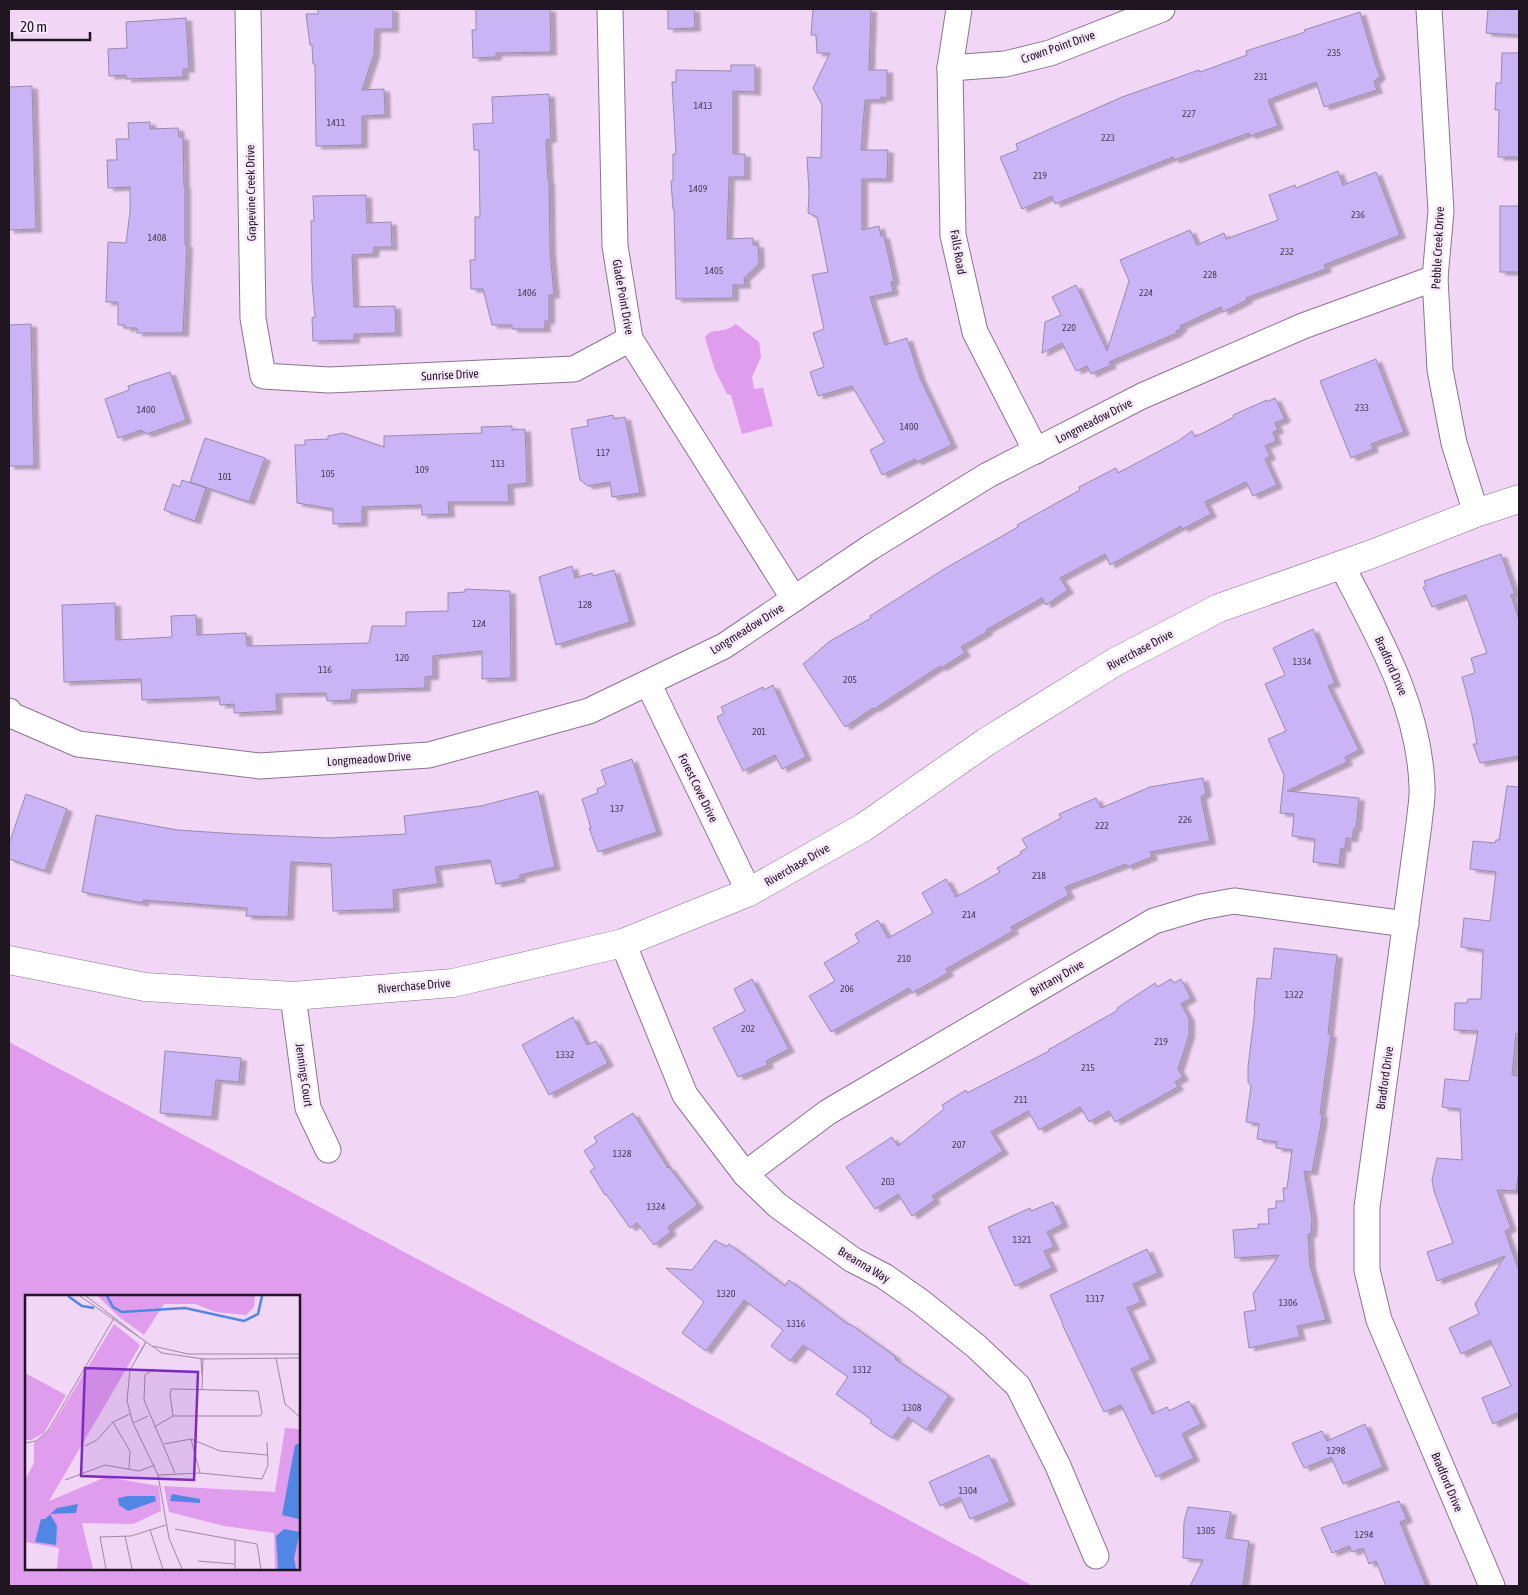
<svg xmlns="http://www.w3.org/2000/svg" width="1528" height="1595" font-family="'Asap Condensed',sans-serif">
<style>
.green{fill:#e09ded;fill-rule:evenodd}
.building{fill:#cbb4f5;stroke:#968bad;filter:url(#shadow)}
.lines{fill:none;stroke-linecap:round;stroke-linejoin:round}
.street-casing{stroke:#8b7390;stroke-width:27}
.secondary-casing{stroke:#8b7390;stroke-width:29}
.street{stroke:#fff;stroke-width:25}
.secondary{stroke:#fff;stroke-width:28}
.labels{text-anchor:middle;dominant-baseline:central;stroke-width:5;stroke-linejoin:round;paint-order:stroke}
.number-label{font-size:10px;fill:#4a3e56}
.street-label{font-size:12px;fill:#1f1621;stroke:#f8e8fb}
.inset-river{fill:none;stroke:#5087e5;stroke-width:2.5}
.inset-road{fill:none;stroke:#9d89a1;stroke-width:1}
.view{fill:#7b2cbf;fill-opacity:0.15;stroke:#7b2cbf;stroke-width:2.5}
.inset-edge{fill:none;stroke:#1f1621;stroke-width:2.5}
</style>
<defs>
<filter id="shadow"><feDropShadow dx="5.5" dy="3" stdDeviation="1" flood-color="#0004"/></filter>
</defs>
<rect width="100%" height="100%" fill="#f1d6f6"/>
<g class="green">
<path d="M736 324 759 342 761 357 752 377 754 389 763 388 773 426 742 434 731 395 727 394 715 370 705 338C710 329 715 332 724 330 728 329 733 326 736 324Z"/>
<path d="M9 1042 1033 1586H1034H9ZM26 1296H299V1569H26Z"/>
</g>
<g class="building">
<polygon points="318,9 393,9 393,29 375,29 374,54 362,90 384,89 385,115 362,116 362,145 316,146 315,64 313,64 312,45 310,45 306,14 318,14"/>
<polygon points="476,9 550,9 551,52 496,53 496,57 473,58 472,30 476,30"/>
<polygon points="668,9 694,9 695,28 668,29"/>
<polygon points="813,9 871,9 869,70 887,70 887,98 881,97 881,100 865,100 861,150 888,150 887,179 862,179 862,230 879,226 881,236 884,236 894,281 891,282 893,292 870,297 885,345 907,338 920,378 952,445 916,462 915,459 882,475 870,450 885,442 852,386 818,396 810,372 824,367 813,333 824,329 812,275 828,272 817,217 808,213 809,192 807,157 821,158 822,105 813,88 830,53 817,53 816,35 811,35"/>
<polygon points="1488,9 1519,9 1519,35 1486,33"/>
<polygon points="1360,12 1375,63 1380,76 1374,82 1377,90 1324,107 1316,82 1268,100 1278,126 1250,136 1249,133 1174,160 1173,157 1055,204 1052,196 1022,209 1000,157 1018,150 1016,144 1122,97 1199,70 1200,72 1247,55 1246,51 1305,32 1304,30"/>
<polygon points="186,18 189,69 183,69 183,77 126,79 126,75 109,76 108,49 127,48 126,22"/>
<polygon points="1502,53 1519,53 1519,157 1498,157 1499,110 1495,110 1496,83 1501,83"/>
<polygon points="731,65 755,65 755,92 733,91 733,154 745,154 745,177 729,177 727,239 753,238 753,245 758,245 759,264 744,278 745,285 733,285 733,298 676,299 674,209 673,209 671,181 673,181 673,154 676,154 672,82 676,82 676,70 731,71"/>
<polygon points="32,86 36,229 9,230 9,87"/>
<polygon points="549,94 551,139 546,140 548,181 549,181 550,251 554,295 549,295 549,321 545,321 545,329 512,329 512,325 492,325 483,289 471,289 470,260 475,260 475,217 480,217 479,150 474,150 473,124 493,123 492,97"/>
<polygon points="150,122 150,129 178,128 179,137 183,137 184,186 185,186 185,245 187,245 183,333 137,333 137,328 125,328 125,325 118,325 118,302 106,302 108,242 126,243 130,212 130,187 108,188 107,160 117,160 116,139 129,139 128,123"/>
<polygon points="1338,171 1343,185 1376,172 1400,235 1324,265 1326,269 1246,298 1247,300 1223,312 1221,307 1180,326 1181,329 1176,331 1177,333 1109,362 1111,365 1091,374 1087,366 1076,371 1062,343 1042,353 1045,322 1061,315 1052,297 1076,285 1107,351 1129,281 1120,260 1190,230 1197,245 1224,233 1226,239 1278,220 1269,195 1295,185 1296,188"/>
<polygon points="366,195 367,223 391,222 392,247 374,247 373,254 352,255 354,307 395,306 396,333 354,334 354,340 313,341 312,318 315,317 312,282 311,221 314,221 313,196"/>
<rect x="1500" y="206" width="19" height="66"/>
<polygon points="31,324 34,466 9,466 9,325"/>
<polygon points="1376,359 1404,432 1371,444 1373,449 1351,458 1320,381"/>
<polygon points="170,372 186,420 147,434 141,430 118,438 105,399 129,390 128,386"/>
<polygon points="1275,398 1285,419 1275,423 1278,430 1273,432 1276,441 1265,446 1270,456 1265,459 1277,485 1253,496 1246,482 1205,502 1211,514 1183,529 1181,526 1110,565 1105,554 1060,578 1068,590 1046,605 1042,598 986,630 987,632 961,647 965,653 941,668 940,666 874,709 873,708 845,727 803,664 830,641 871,618 870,616 944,569 1018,527 1017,525 1080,490 1079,487 1116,468 1118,473 1178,441 1192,431 1195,437 1234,417 1233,415 1267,400 1267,402"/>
<polygon points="613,415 614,419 625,417 640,493 612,497 610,482 588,486 580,480 571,429 588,426 587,420"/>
<polygon points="512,426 512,430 525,429 527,483 508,485 509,502 448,502 449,514 422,515 421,505 362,507 362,523 333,524 333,509 297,503 295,445 305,445 305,440 328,439 328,436 343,433 384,447 384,436 482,433 481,427"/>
<polygon points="205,438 265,458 249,502 190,482"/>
<polygon points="182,480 206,488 195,521 164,510 173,484 180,487"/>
<polygon points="1501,554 1515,594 1511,595 1519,620 1519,756 1480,763 1473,744 1477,744 1472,715 1462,677 1475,673 1471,658 1487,653 1466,595 1432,607 1423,587 1426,586 1424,581"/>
<polygon points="572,566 575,578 592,573 593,576 614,570 630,622 556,645 539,577"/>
<polygon points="465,589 510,591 511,678 482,679 482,651 433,656 433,676 425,677 425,688 352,690 351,700 327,701 326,693 276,694 277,711 234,713 234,704 220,705 219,697 142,700 141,679 64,682 62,605 115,603 116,640 172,637 171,616 196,615 197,635 246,633 247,646 369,643 372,626 406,626 406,612 448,611 448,593 465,592"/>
<polygon points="1313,629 1335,683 1328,686 1359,750 1345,757 1347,762 1287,791 1359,798 1356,828 1354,828 1352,839 1346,838 1345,849 1341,848 1339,865 1313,862 1315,839 1292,836 1294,814 1280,813 1284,775 1268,739 1286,731 1265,684 1285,675 1273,648"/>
<polygon points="773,685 806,757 782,769 775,755 743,771 717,717 724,713 721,707 763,687 764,690"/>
<polygon points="632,759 657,832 598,852 589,828 591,828 582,799 598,793 597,789 606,785 601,770"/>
<polygon points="1203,778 1206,793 1201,797 1210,841 1150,852 1152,857 1127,867 1126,864 1065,887 1069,895 1011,927 1013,931 946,969 948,973 912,993 909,988 831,1032 809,996 835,981 824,963 859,942 855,934 878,920 888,938 933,913 922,893 946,879 956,897 1000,872 997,868 1021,854 1020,852 1027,848 1022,839 1061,818 1059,814 1096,798 1101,808 1150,787"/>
<polygon points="1507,786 1519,787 1519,1034 1516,1033 1512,1075 1519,1076 1519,1171 1516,1191 1497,1190 1511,1228 1505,1231 1519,1271 1519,1412 1493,1424 1482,1398 1511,1386 1490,1340 1461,1354 1449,1328 1479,1314 1475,1304 1505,1256 1437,1281 1427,1252 1453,1243 1434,1191 1432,1180 1437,1158 1462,1160 1460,1109 1442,1107 1445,1079 1469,1081 1478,1031 1454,1030 1455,1003 1467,1003 1468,999 1481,999 1483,950 1461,947 1464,918 1490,921 1496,872 1470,869 1473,841 1495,843 1496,840 1499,840"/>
<polygon points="538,791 555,867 520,875 520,879 496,884 490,860 435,867 438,884 393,890 394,909 333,911 331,864 291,862 288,917 246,916 247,908 143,900 143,903 82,892 96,815 177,830 237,834 328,838 406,834 404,816 481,806"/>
<polygon points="26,794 67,809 45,871 9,859 9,844"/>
<polygon points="1274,948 1337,955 1328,1034 1331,1034 1320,1114 1322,1114 1321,1125 1312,1172 1304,1171 1312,1218 1311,1234 1308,1234 1310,1266 1326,1320 1297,1326 1300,1337 1249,1348 1244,1312 1256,1310 1253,1294 1279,1255 1235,1258 1233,1230 1259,1228 1258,1224 1269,1224 1268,1209 1276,1208 1276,1201 1284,1201 1283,1188 1287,1188 1292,1150 1276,1148 1277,1142 1257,1139 1259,1124 1246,1122 1251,1086 1248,1082 1248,1067 1255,1010 1254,1010 1257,978 1271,979"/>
<polygon points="752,979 789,1049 766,1061 768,1065 738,1077 713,1028 745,1011 734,989"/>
<polygon points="1171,979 1174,983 1181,979 1191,998 1181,1004 1189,1018 1189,1035 1178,1069 1183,1077 1175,1082 1178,1087 1115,1122 1109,1111 1089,1122 1080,1107 1039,1130 1028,1111 991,1132 1003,1151 932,1196 935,1200 912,1216 898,1194 875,1209 846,1167 892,1137 898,1146 944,1109 942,1105 966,1090 967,1093 1049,1051 1048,1050 1118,1010 1117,1008 1155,983 1157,987"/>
<polygon points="573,1017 587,1045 596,1041 608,1063 549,1095 522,1045"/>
<polygon points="165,1051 241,1058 239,1082 216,1080 212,1117 160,1113"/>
<polygon points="633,1113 668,1168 669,1167 698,1205 668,1227 671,1232 654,1245 637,1223 630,1228 606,1194 605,1195 590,1171 595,1168 584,1151 597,1142 594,1137"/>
<polygon points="1053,1202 1063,1224 1047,1232 1054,1247 1044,1251 1052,1268 1015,1286 988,1227 1030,1208 1031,1211"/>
<polygon points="715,1240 726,1247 729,1244 785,1286 789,1280 849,1325 850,1324 896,1357 895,1359 949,1396 926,1430 908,1417 892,1438 870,1423 872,1420 836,1394 848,1377 803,1345 790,1361 771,1346 783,1330 744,1300 706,1351 682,1333 704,1302 666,1268 692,1270"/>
<polygon points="1147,1249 1158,1273 1133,1284 1141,1302 1127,1308 1151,1359 1131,1369 1152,1414 1167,1407 1169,1411 1189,1401 1201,1424 1182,1434 1194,1458 1156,1477 1121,1405 1104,1412 1062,1324 1063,1324 1050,1295"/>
<polygon points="1365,1424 1383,1467 1343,1484 1331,1457 1304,1468 1292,1443 1322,1431 1327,1441"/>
<polygon points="989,1455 1010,1502 970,1519 960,1497 940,1506 929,1482"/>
<polygon points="1399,1501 1407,1519 1400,1522 1426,1586 1386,1586 1376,1561 1369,1564 1363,1548 1352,1552 1349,1546 1332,1553 1321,1528"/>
<polygon points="1188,1507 1231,1512 1226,1538 1249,1541 1243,1586 1190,1586 1203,1560 1183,1558 1184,1522"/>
</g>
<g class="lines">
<defs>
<g id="street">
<polyline points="248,9 253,318 263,376 329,380 574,369 630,339"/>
<polyline points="610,9 615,246 630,339 794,599"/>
<polyline points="959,9 950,68 953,235 975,332 1036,451"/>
<polyline points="1429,9 1441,211 1435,278 1440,370 1454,443 1476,513"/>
<polyline points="950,68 1005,64 1050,53 1162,9"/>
<path d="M1341 564C1377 634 1419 704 1422 786 1423 798 1420 811 1419 824L1367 1207V1270L1379 1320 1492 1586"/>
<polyline points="648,683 749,892"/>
<polyline points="9,711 11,715 78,744 260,766 429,755 589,711 724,646 871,547 988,475 1142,396 1303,326 1435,278"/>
<polyline points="623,943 685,1095 745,1174 777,1205 853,1260 884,1276 921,1302 976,1346 1018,1386 1058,1466 1096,1556"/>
<polyline points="293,996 308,1108 328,1150"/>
<polyline points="745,1174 828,1112 1154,921 1201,907 1234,901 1406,924"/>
</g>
<polyline id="secondary" points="9,960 145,987 293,996 453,983 623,943 749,892 864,827 986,742 1115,662 1219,608 1372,554 1476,513 1519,499"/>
</defs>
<use href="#street" class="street-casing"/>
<use href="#secondary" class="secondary-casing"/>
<use href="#street" class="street"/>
<use href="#secondary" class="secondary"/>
</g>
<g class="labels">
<g class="number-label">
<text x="1334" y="52">235</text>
<text x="1261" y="76">231</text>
<text x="703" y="105">1413</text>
<text x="1189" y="113">227</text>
<text x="336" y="122">1411</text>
<text x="1108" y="137">223</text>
<text x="1040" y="175">219</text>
<text x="698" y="188">1409</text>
<text x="1358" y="214">236</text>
<text x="157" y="237">1408</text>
<text x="1287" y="251">232</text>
<text x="714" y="270">1405</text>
<text x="1210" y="274">228</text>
<text x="527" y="292">1406</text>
<text x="1146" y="292">224</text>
<text x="1069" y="327">220</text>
<text x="1362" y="407">233</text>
<text x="146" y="409">1400</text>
<text x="909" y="426">1400</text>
<text x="603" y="452">117</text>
<text x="498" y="463">113</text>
<text x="422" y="469">109</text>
<text x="328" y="473">105</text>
<text x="225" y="476">101</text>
<text x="585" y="604">128</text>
<text x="479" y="623">124</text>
<text x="402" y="657">120</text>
<text x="1302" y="661">1334</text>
<text x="325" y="669">116</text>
<text x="850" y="679">205</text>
<text x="759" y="731">201</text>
<text x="617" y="808">137</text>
<text x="1185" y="819">226</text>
<text x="1102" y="825">222</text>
<text x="1039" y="875">218</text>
<text x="969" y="914">214</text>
<text x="904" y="958">210</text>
<text x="847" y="988">206</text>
<text x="1294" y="994">1322</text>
<text x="748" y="1028">202</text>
<text x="1161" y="1041">219</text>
<text x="565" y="1054">1332</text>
<text x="1088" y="1067">215</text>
<text x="1021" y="1099">211</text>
<text x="959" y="1144">207</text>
<text x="622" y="1153">1328</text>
<text x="888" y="1181">203</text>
<text x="656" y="1206">1324</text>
<text x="1022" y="1239">1321</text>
<text x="726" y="1293">1320</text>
<text x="1095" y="1298">1317</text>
<text x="1288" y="1302">1306</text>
<text x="796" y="1323">1316</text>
<text x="862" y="1369">1312</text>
<text x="912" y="1407">1308</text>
<text x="1336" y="1450">1298</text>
<text x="968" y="1490">1304</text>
<text x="1206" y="1530">1305</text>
<text x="1364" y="1534">1294</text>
</g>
<g class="street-label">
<text transform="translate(1058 47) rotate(-19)">Crown Point Drive</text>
<text transform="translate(251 193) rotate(-91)">Grapevine Creek Drive</text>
<text transform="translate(1438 248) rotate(-87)">Pebble Creek Drive</text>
<text transform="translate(958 252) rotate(80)">Falls Road</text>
<text transform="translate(623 297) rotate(80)">Glade Point Drive</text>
<text transform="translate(450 375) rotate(-3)">Sunrise Drive</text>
<text transform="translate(1094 421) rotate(-27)">Longmeadow Drive</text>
<text transform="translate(747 629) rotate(-32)">Longmeadow Drive</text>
<text transform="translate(1140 650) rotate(-28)">Riverchase Drive</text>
<text transform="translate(1391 666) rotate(66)">Bradford Drive</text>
<text transform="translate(369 759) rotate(-4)">Longmeadow Drive</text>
<text transform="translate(698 788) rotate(64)">Forest Cove Drive</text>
<text transform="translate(797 865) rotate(-30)">Riverchase Drive</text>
<text transform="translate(1057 978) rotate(-30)">Brittany Drive</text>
<text transform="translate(414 986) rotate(-5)">Riverchase Drive</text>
<text transform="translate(304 1075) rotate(82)">Jennings Court</text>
<text transform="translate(1385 1078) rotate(-82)">Bradford Drive</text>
<text transform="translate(864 1265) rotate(31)">Breanna Way</text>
<text transform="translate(1447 1482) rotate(67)">Bradford Drive</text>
</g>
</g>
<g transform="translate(25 1295)">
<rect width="275" height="275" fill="#f1d6f6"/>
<path d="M73 1H230L229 12 221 20 191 17 170 9H139L119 40 94 22ZM89 29 114 49V52L24 206 81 182 134 191 136 216 108 229 57 228 68 274H32L34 253 0 247V185L9 168V148L24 136ZM0 78 41 100 19 138 6 145H0ZM260 133 275 134V274H250L249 238 199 231 144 217 139 191 250 197Z" fill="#e09ded"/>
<path d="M275 148V223L273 224 257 220 270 150ZM147 199 175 204V208L145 206ZM103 201H130L131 206 103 216 94 210 93 203ZM53 209 51 218 25 219 32 231 31 250 10 247 16 224H20L32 213ZM259 234 275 237 269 263 271 274H253L251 241Z" fill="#5087e5"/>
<path class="inset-river" d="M43 1 57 11 69 13M82 1 88 12 97 17 160 13 219 26 233 19 237 1"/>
<path class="inset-road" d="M55 1 137 58 179 64 275 63M61 1 113 41M121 47 105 75 102 106 108 128 133 180 144 243 157 274M128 51 163 59H275M251 63 260 109 275 122M111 64 121 47M176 64 177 80M129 74 120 80 119 105 150 178M177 94 178 63M88 127 105 156 104 174M108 128 123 121M129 132 148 121H235L237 118 233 96 150 94H146L145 99 148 121M166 144 175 178M0 148 11 146 23 136 89 23M139 149 166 144 195 156 243 160M60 151 72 145 88 127 105 119M133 180 175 178 237 184 243 170 242 147M40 185 80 170 114 176 130 170M150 234 232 249 236 274M125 235 138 274M100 241 107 274M210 245V274M173 266 209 269M81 274 75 242 106 241 141 230"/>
<path class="view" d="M60 73 173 77 169 185 56 181Z"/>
<rect width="275" height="275" class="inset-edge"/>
</g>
<rect width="1528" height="1595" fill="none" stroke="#1f1621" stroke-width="20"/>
<path d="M12 32v8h78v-8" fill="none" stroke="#1f1621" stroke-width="2.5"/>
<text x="20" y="32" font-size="15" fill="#1f1621" stroke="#f8e8fb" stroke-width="4" paint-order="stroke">20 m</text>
</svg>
